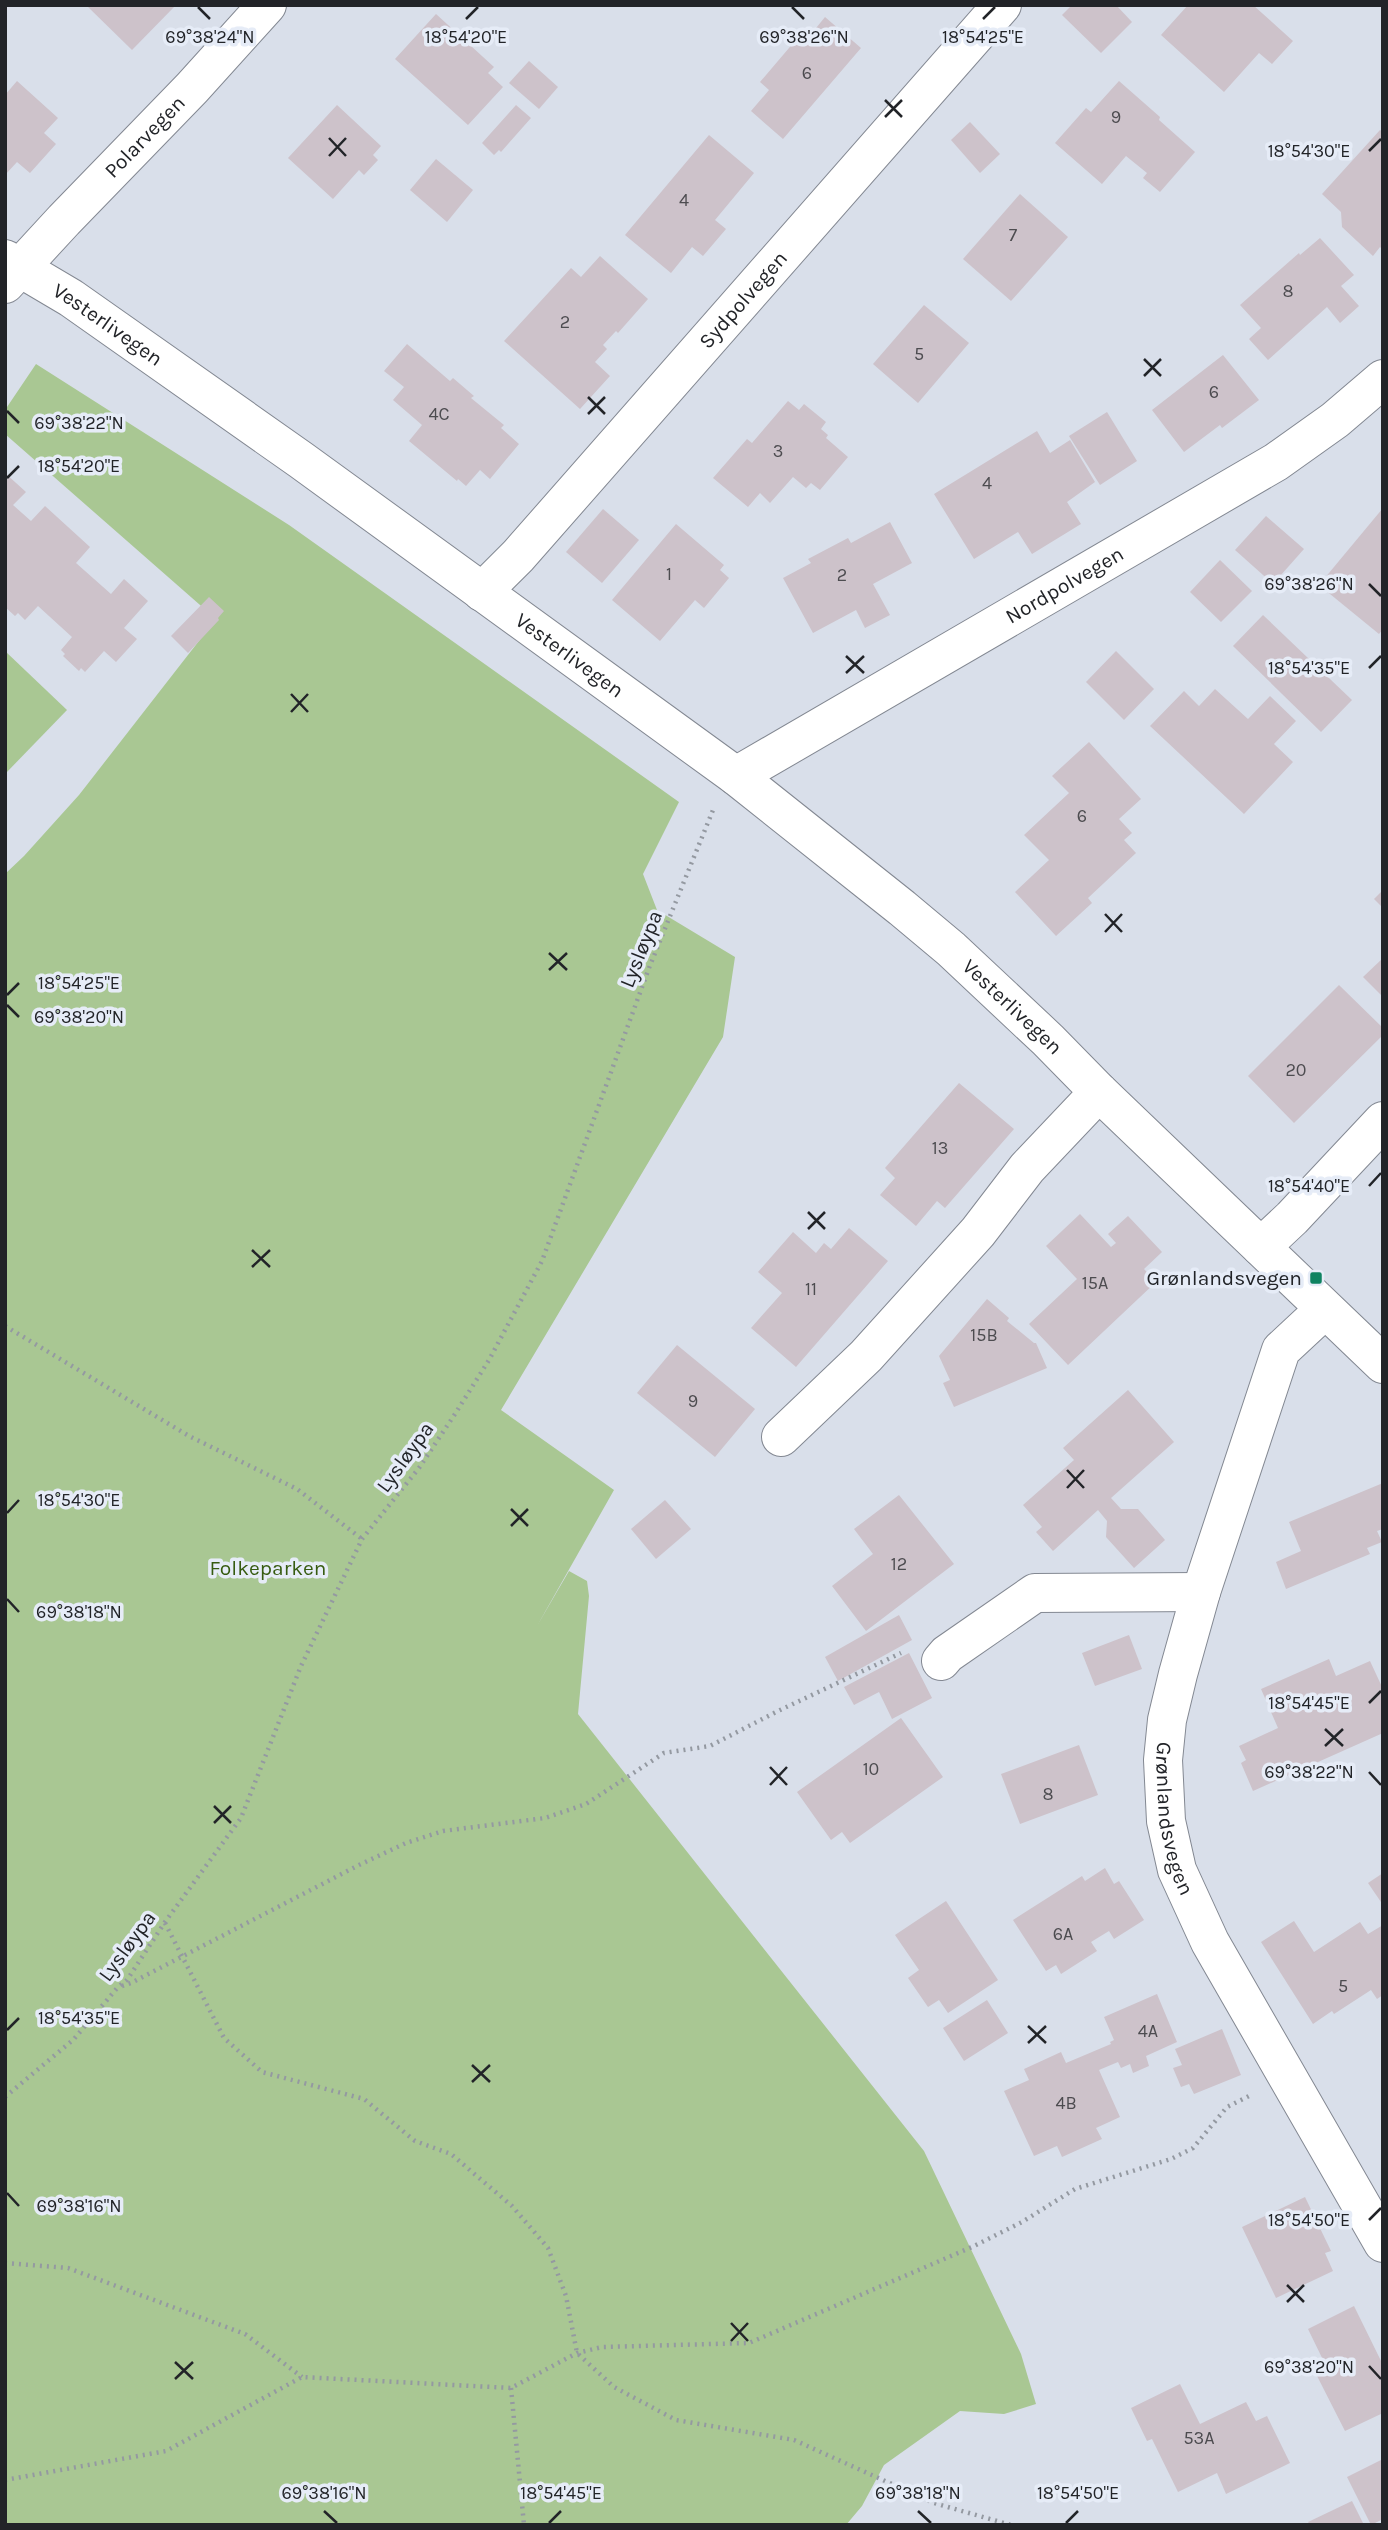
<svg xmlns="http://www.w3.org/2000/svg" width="1388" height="2530" font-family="Karla,sans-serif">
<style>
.green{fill:#a9c793}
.building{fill:#cdc2ca}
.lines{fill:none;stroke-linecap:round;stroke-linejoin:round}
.minor-casing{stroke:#838892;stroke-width:40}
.path{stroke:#9499a1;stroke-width:4.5;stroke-dasharray:2 5;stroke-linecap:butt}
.minor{stroke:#fff;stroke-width:38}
.ticks{fill:none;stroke:#222428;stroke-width:2.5}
.poi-dot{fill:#0f8361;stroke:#e6ecf7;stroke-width:2.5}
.labels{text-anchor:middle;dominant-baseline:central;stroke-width:7;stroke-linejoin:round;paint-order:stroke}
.number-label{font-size:18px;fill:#4d4c50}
.street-label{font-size:21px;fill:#222428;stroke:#e6ecf7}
.poi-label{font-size:21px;fill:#222428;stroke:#e6ecf7;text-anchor:end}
.park-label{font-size:21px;fill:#365b10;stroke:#e6ecf7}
.ticks-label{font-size:18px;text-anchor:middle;fill:#222428;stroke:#e6ecf7;stroke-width:7;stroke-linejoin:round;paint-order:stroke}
</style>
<rect width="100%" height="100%" fill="#d9dfea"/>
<g class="green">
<polygon points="36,364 289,525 679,802 643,874 657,910 735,957 723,1037 501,1410 614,1490 537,1626 569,1571 587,1581 589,1596 578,1714 924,2151 1021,2354 1036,2404 1004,2414 960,2411 884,2465 862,2506 846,2525 5,2525 5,874 24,856 79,795 216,619 5,434 5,410"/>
<polygon points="5,651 67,710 5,774"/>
</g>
<g class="building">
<polygon points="86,5 176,5 132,50"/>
<polygon points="1072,5 1116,5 1132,22 1101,53 1062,15"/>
<polygon points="1188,5 1253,5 1293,41 1272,64 1259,53 1224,92 1161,35"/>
<polygon points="436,14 494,67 488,73 503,87 468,125 395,59"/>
<polygon points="825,17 861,48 783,139 751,111 769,90 760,82 806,28 812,33"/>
<polygon points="529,61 558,87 539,109 509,83"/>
<polygon points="17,81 58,118 44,133 56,144 30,173 17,162 5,175 5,95"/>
<polygon points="1119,81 1160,117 1159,120 1195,152 1160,192 1143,178 1147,173 1126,156 1102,184 1055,143 1086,108 1091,112"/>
<polygon points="337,105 381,146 373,155 378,160 364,175 359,170 333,199 288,158"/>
<polygon points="516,105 531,118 501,152 499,150 494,155 482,143"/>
<polygon points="970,122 1000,154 980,173 951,140"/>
<polygon points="1380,130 1383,132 1383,250 1380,247 1373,256 1342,227 1341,212 1322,194"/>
<polygon points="709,135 754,173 715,220 726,229 703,256 692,247 671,273 625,235"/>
<polygon points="436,159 473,190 447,222 410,190"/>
<polygon points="1020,194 1068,237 1011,301 963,259"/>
<polygon points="1320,238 1354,275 1341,286 1359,306 1340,323 1327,307 1268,360 1249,339 1261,328 1240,305 1299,253 1300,255"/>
<polygon points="600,256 648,299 618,333 616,331 603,345 607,349 595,362 610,376 580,409 504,341 571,268 581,277"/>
<polygon points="924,305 969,343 918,403 873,364"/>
<polygon points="407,344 450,381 453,378 474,396 471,398 504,425 501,428 519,444 490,479 480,470 466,486 458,479 457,481 409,441 422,425 393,400 404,387 384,371"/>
<polygon points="1223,355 1259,400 1222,428 1220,425 1184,452 1152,410"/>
<polygon points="788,401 799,410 804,404 826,422 821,429 828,435 826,438 848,457 820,490 811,483 806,488 793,477 770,503 760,493 748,507 713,478 747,439 752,443"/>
<polygon points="1107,412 1137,461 1100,485 1069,436"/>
<polygon points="1037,431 1050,453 1070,440 1095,482 1067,502 1081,524 1032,554 1018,532 974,559 934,494"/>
<polygon points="5,473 26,492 13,505 31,521 45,506 90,547 76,563 111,594 124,579 148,601 124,628 137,639 116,662 104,651 85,672 81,668 79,671 63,656 65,654 61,650 72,637 38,606 25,620 18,613 15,616 5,607"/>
<polygon points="1383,508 1383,629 1379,634 1319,585"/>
<polygon points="603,509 639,540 602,583 566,552"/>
<polygon points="1266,516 1304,549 1273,584 1235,550"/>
<polygon points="890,522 912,563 873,584 890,615 865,628 856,610 813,633 783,578 811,563 808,559 848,538 851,543"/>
<polygon points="676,524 724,565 720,570 729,578 704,608 695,600 660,641 612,600"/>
<polygon points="1220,560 1252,591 1221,622 1190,592"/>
<polygon points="209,597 224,611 218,618 219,620 188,653 171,636"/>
<polygon points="1263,615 1352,700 1321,732 1233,646"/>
<polygon points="1116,651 1154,689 1124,720 1086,682"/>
<polygon points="1215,689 1248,719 1270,696 1296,721 1274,744 1293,762 1244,814 1150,726 1184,691 1199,706"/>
<polygon points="1089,742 1141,799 1119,819 1132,833 1124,840 1136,853 1088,898 1092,903 1056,936 1015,892 1049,860 1024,835 1069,793 1052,776"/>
<polygon points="1383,890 1383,908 1374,899"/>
<polygon points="1383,958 1383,997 1363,977"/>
<polygon points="1339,985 1383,1028 1383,1035 1294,1123 1248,1076"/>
<polygon points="959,1083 1014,1129 945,1208 937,1201 916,1226 880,1195 895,1178 885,1168"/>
<polygon points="1080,1214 1111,1247 1116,1243 1108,1234 1128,1216 1162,1252 1144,1269 1156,1282 1068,1365 1029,1324 1077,1279 1046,1246"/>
<polygon points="849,1228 888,1261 796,1367 751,1328 782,1293 758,1272 793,1232 816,1253 824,1243 831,1249"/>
<polygon points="987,1299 1009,1318 1007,1321 1034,1343 1036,1343 1047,1368 954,1407 943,1383 950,1380 939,1356"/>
<polygon points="677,1345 755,1409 715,1457 637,1393"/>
<polygon points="1128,1390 1174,1442 1111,1498 1121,1509 1138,1509 1165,1540 1134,1568 1106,1537 1107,1521 1098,1510 1053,1551 1036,1532 1042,1527 1023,1505 1074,1460 1063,1448"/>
<polygon points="1383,1483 1383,1529 1377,1531 1382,1542 1367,1548 1370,1554 1286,1589 1276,1562 1301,1551 1289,1522"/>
<polygon points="899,1495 954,1564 866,1631 832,1586 873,1554 854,1529"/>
<polygon points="665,1500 691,1529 656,1559 631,1529"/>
<polygon points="899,1615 912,1640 838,1681 825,1657"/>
<polygon points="1129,1635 1142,1669 1095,1686 1082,1653"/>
<polygon points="909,1653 932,1698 892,1719 879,1692 854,1705 844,1687"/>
<polygon points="1329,1659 1336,1676 1370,1661 1383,1689 1383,1733 1253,1791 1241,1763 1246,1760 1239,1746 1278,1728 1261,1689"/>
<polygon points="901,1718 943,1777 850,1843 842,1832 831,1840 797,1792"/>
<polygon points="1079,1745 1098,1795 1020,1824 1001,1774"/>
<polygon points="1105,1868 1114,1884 1119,1881 1144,1920 1114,1939 1109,1931 1091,1942 1097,1951 1061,1974 1056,1965 1046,1971 1013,1920 1082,1876 1085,1881"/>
<polygon points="1383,1873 1383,1905 1368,1883"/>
<polygon points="946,1901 998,1980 948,2013 939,2000 928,2007 908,1978 919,1970 895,1935"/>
<polygon points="1294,1921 1314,1952 1360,1922 1368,1934 1383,1925 1383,1995 1377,1999 1371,1990 1334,2014 1332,2011 1313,2024 1261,1942"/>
<polygon points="1157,1994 1177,2042 1146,2056 1149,2066 1133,2073 1130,2064 1121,2068 1118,2062 1099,2070 1120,2117 1096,2128 1102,2139 1062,2157 1057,2146 1034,2156 1004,2091 1029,2080 1024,2069 1061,2052 1066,2063 1111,2044 1110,2042 1114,2040 1104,2017"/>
<polygon points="987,2000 1008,2033 964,2061 943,2028"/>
<polygon points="1222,2029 1241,2075 1194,2094 1189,2084 1181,2087 1173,2068 1182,2065 1175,2049"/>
<polygon points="1305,2197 1331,2251 1325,2253 1333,2271 1276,2298 1242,2227"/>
<polygon points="1354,2306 1383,2365 1383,2413 1345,2431 1315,2372 1326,2366 1308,2329"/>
<polygon points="1180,2384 1200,2424 1246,2402 1256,2421 1267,2416 1290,2463 1226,2494 1217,2473 1178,2492 1152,2439 1147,2441 1131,2408"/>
<polygon points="1383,2459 1383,2519 1371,2525 1347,2477"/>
<polygon points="1352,2501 1364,2525 1310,2525 1308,2522"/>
</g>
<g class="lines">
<defs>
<g id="minor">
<path id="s1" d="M5 259 71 298 301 460 736 776 902 908 951 949 1048 1040 1099 1092 1383 1364"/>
<path id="s2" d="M5 284 64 220 192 88 267 5"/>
<path id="s3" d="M482 592 518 556 1002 5"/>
<path id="s4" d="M736 776 1276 462 1335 420 1383 379"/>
<polyline points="1261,1247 1292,1218 1383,1121"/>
<path id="s5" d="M1324 1310 1281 1350 1201 1592 1178 1674 1167 1720 1163 1760 1166 1821 1177 1870 1210 1942 1383 2243"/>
<polyline points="781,1437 866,1356 978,1232 1027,1168 1099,1092"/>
<polyline points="941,1661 947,1654 1035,1593 1201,1592"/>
</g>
</defs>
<use href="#minor" class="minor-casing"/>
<g class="path">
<polyline points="5,1326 189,1436 297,1489 362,1539"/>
<polyline points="165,1923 224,2038 262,2072 364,2099 415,2141 451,2154 512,2206 548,2248 566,2296 577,2353 614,2387 676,2420 794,2440 934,2503 1011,2525"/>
<polyline points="122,1986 131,1983 359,1865 406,1843 443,1831 545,1818 586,1804 664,1753 710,1746 778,1711 901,1653"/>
<polyline points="5,2097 74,2039 118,1987 127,1980 165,1922 241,1818 301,1666 362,1539 419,1468 455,1414 489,1360 542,1261 649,968 713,810"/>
<polyline points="5,2263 68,2268 245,2334 302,2377"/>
<polyline points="511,2388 524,2525"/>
<polyline points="5,2480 166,2451 302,2377 511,2388 577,2353 602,2347 749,2343 972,2247 1022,2222 1075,2189 1171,2159 1193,2148 1227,2107 1249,2096"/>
</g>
<use href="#minor" class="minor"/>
</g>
<path class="ticks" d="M198 7 210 19M792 7 804 19M466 19 478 7M983 19 995 7M885 100 902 117M885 117 902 100M329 138 346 156M1369 151 1381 139M329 156 346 138M1144 359 1161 376M1144 376 1161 359M588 397 605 414M7 411 19 423M588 414 605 397M7 478 19 466M1369 584 1381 596M846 656 864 673M1369 668 1381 656M846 673 864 656M291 694 308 712M291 712 308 694M1105 914 1122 932M1105 932 1122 914M549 953 567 970M549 970 567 953M7 995 19 983M7 1005 19 1017M1369 1186 1381 1173M808 1212 825 1229M808 1229 825 1212M252 1250 270 1267M252 1267 270 1250M1067 1470 1084 1488M1067 1488 1084 1470M511 1509 528 1526M7 1513 19 1500M511 1526 528 1509M7 1599 19 1612M1369 1703 1381 1691M1325 1729 1343 1746M1325 1746 1343 1729M770 1767 787 1785M1369 1772 1381 1785M770 1785 787 1767M214 1806 231 1823M214 1823 231 1806M1028 2026 1046 2043M7 2030 19 2018M1028 2043 1046 2026M472 2065 490 2082M472 2082 490 2065M7 2193 19 2206M1369 2220 1381 2208M1287 2285 1304 2302M1287 2302 1304 2285M731 2323 748 2341M731 2341 748 2323M175 2362 193 2379M1369 2366 1381 2379M175 2379 193 2362M324 2511 337 2523M918 2511 931 2523M549 2523 561 2511M1066 2523 1078 2511"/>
<rect class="poi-dot" x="1309" y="1271" width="14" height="14" rx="3.5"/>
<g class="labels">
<g class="number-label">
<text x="807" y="73">6</text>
<text x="1116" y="117">9</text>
<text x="684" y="200">4</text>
<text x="1013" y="235">7</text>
<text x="1288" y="291">8</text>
<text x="565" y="322">2</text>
<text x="919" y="354">5</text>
<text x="1214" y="392">6</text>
<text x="439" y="414">4C</text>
<text x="778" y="451">3</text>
<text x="987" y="483">4</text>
<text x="669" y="574">1</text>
<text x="842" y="575">2</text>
<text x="1082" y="816">6</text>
<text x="1296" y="1070">20</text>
<text x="940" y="1148">13</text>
<text x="1095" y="1283">15A</text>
<text x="811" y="1289">11</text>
<text x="984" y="1335">15B</text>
<text x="693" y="1401">9</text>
<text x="899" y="1564">12</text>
<text x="871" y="1769">10</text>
<text x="1048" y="1794">8</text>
<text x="1063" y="1934">6A</text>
<text x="1343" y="1986">5</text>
<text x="1148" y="2031">4A</text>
<text x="1066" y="2103">4B</text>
<text x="1199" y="2438">53A</text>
</g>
<g class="street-label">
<text stroke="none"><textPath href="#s2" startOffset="203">Polarvegen</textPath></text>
<text stroke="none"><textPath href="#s3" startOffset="392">Sydpolvegen</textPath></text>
<text stroke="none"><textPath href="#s1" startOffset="122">Vesterlivegen</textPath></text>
<text stroke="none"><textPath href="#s4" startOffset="380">Nordpolvegen</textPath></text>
<text stroke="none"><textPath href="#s1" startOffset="690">Vesterlivegen</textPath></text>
<text transform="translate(641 949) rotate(-68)">Lysløypa</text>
<text stroke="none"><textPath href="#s1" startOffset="1256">Vesterlivegen</textPath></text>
<text transform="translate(405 1457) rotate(-54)">Lysløypa</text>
<text stroke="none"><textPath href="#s5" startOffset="546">Grønlandsvegen</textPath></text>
<text transform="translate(127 1946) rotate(-54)">Lysløypa</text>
</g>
<g class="poi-label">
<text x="1302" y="1278">Grønlandsvegen</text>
</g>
<g class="park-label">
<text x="268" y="1568">Folkeparken</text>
</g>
</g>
<g class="ticks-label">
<text x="210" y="43">69°38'24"N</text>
<text x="466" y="43">18°54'20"E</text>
<text x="804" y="43">69°38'26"N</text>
<text x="983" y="43">18°54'25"E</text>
<text x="1309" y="157">18°54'30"E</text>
<text x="79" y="429">69°38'22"N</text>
<text x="79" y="472">18°54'20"E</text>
<text x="1309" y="590">69°38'26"N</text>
<text x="1309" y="674">18°54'35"E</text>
<text x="79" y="989">18°54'25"E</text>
<text x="79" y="1023">69°38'20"N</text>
<text x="1309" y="1192">18°54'40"E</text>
<text x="79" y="1506">18°54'30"E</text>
<text x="79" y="1618">69°38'18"N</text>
<text x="1309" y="1709">18°54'45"E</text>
<text x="1309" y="1778">69°38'22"N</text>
<text x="79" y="2024">18°54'35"E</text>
<text x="79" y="2212">69°38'16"N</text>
<text x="1309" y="2226">18°54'50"E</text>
<text x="1309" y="2373">69°38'20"N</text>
<text x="324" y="2499">69°38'16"N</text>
<text x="561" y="2499">18°54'45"E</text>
<text x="918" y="2499">69°38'18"N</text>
<text x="1078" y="2499">18°54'50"E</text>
</g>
<rect width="1388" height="2530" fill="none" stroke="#222428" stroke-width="14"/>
</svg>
